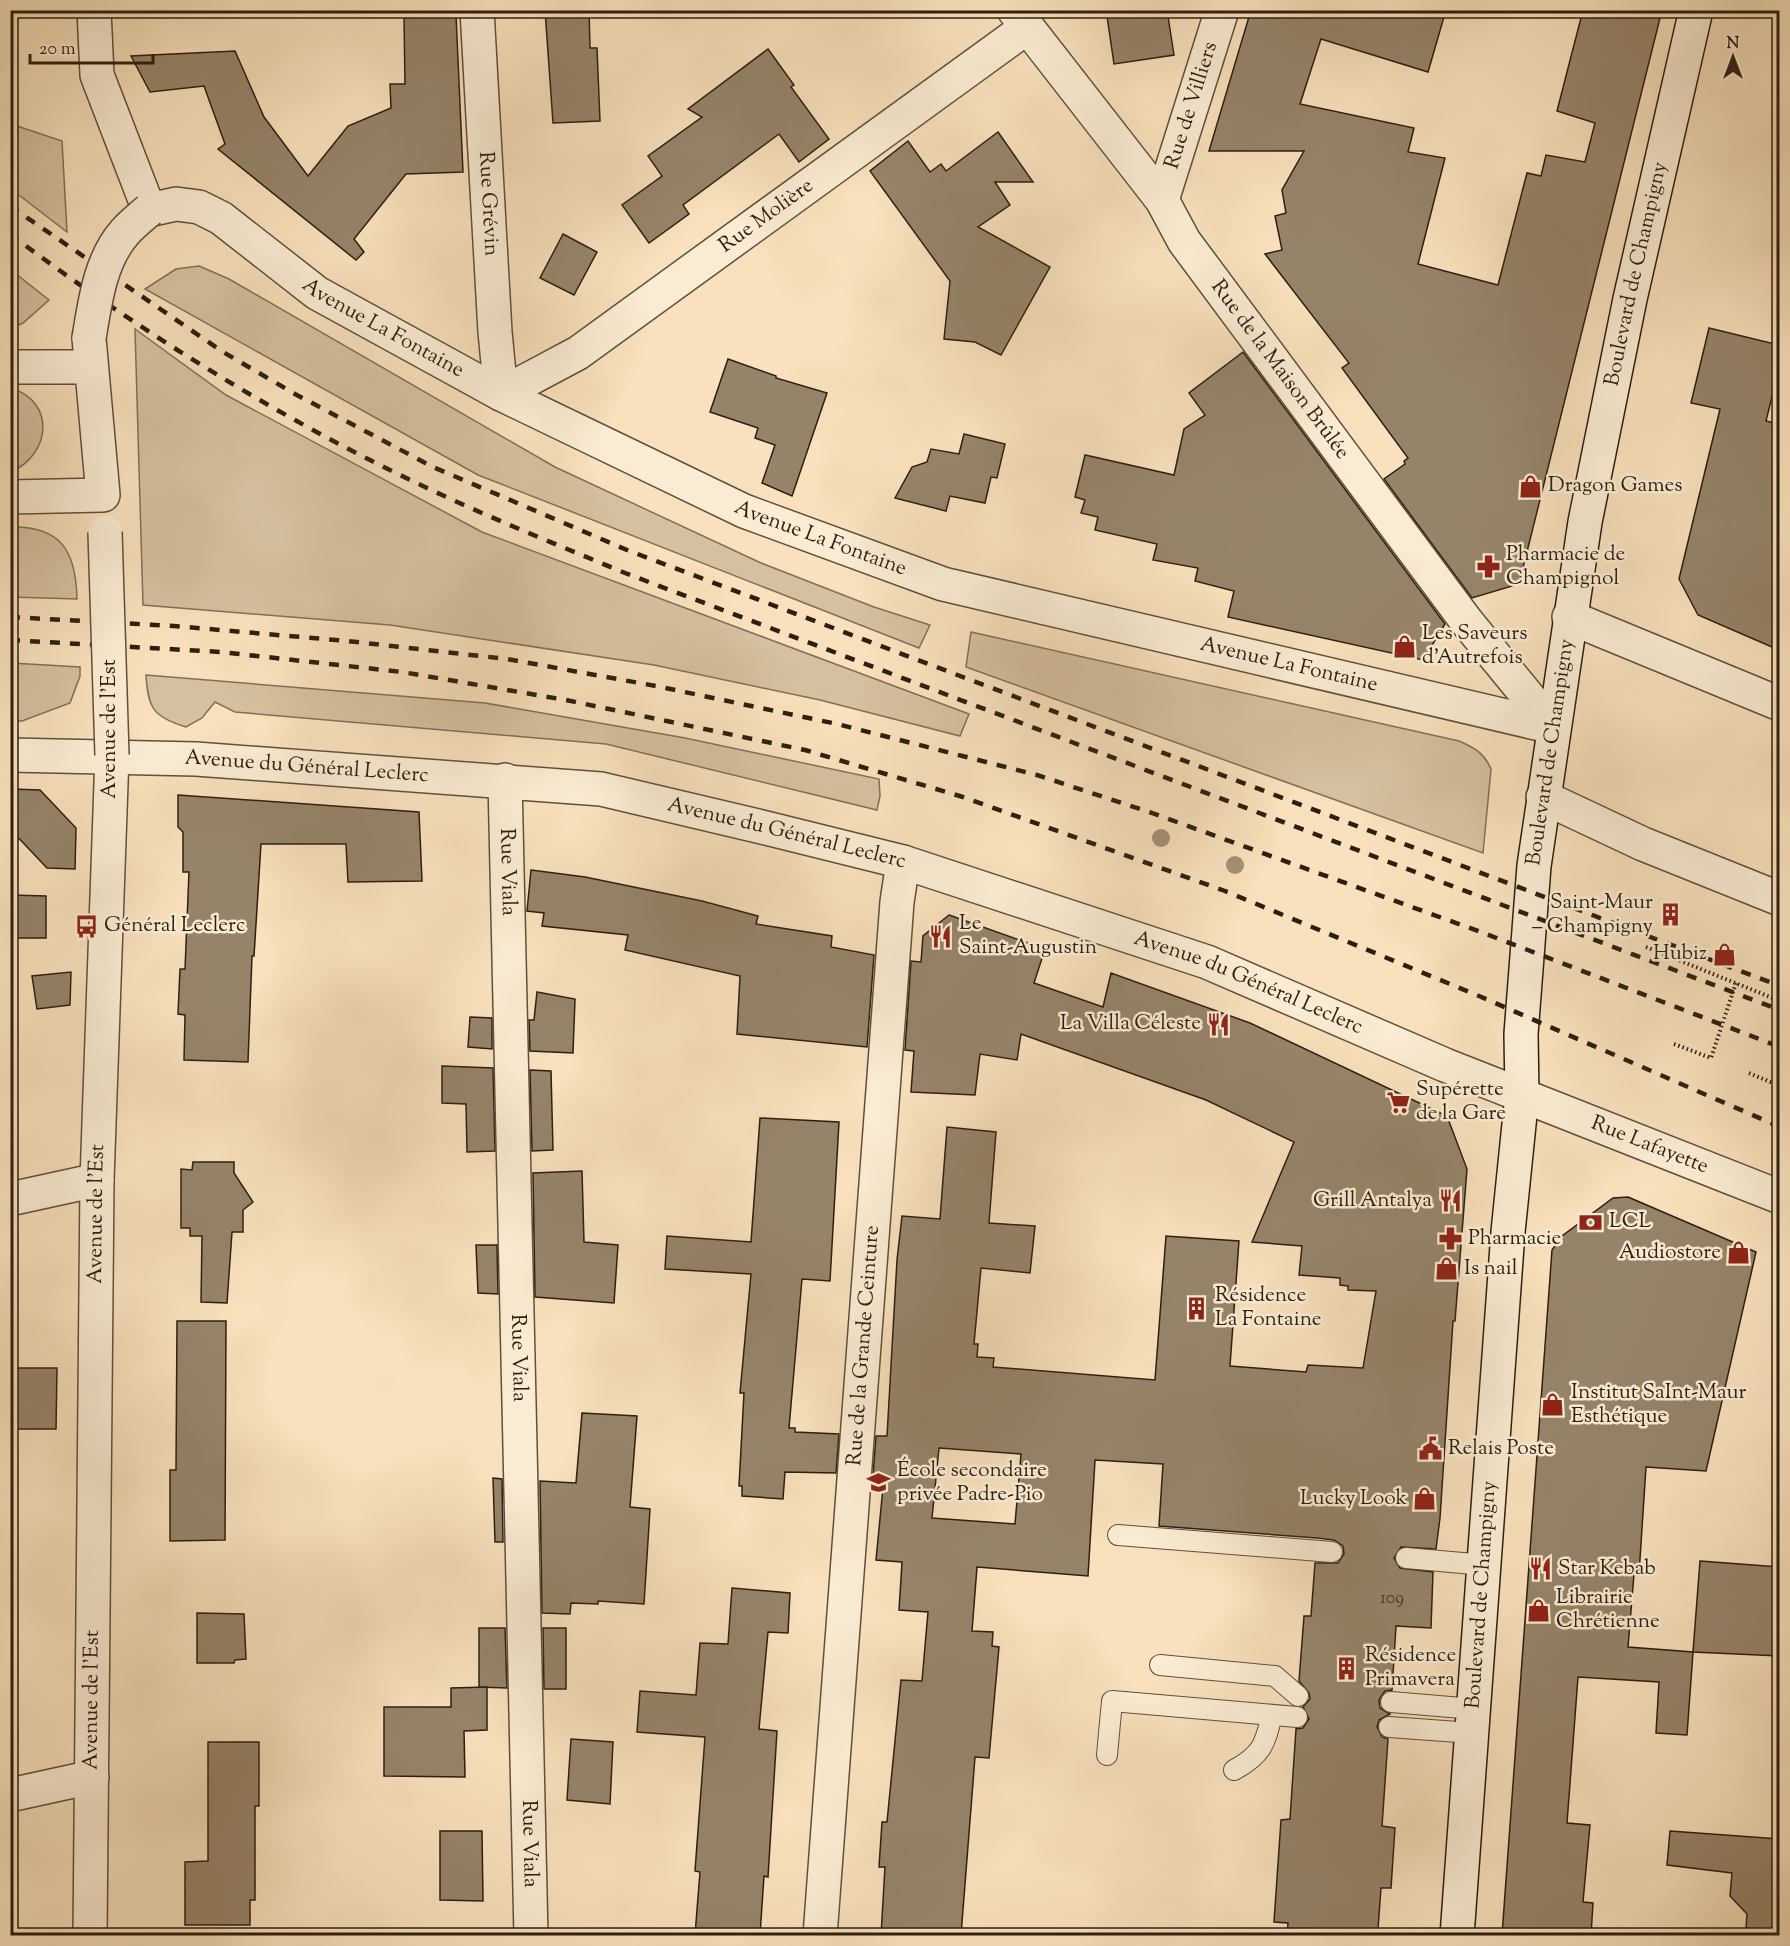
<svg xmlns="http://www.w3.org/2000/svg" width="1790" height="1946" font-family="'Sorts Mill Goudy',serif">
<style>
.green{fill:#d5c09f;stroke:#807058;stroke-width:1.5}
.building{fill:#96846a;stroke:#2c1f11;stroke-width:1.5;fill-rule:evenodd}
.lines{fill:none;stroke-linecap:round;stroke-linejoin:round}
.service-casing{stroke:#5f503c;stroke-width:22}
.minor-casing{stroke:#5f503c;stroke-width:36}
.tertiary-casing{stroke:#5f503c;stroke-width:36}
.secondary-casing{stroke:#2c1f11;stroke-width:36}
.path{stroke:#2c1f11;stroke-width:4;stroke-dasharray:1.5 3;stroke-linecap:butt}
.service{stroke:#faecd3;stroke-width:20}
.minor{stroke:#faecd3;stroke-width:33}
.tertiary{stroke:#faecd3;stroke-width:33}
.secondary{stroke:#faecd3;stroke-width:33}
.rail{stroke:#2c1f11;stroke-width:4.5;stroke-dasharray:10 10;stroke-linecap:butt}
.minor-bridge-casing{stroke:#5f503c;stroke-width:36;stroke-linecap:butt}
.tertiary-bridge-casing{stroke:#5f503c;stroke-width:36;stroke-linecap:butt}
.minor-bridge{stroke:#faecd3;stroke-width:33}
.tertiary-bridge{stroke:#faecd3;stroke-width:33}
.tree{fill:#a49176}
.labels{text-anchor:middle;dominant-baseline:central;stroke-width:5;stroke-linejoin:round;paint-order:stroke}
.number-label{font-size:18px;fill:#463827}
.street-label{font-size:21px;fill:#2c1f11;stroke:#faecd3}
.poi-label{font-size:21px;fill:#2c1f11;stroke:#faecd3;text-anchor:start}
</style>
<rect width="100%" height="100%" fill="#f8e1bc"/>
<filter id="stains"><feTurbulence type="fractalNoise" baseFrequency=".00333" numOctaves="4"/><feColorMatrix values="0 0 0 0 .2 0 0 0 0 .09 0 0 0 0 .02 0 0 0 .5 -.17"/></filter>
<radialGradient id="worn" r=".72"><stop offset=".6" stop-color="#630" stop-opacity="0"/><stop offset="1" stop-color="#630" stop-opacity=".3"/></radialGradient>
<g class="green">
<polygon points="11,124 62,141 67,232 11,189"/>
<polygon points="199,266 229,279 555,467 761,563 874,607 930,625 919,648 478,475 145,289 176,269"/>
<polygon points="11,270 49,300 23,323 11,328"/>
<polygon points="135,329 226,395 482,532 969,714 960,736 820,700 654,665 390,625 143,605"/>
<path d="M11 388C56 402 51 454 11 472Z"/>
<path d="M11 527C61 526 76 551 77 599L11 597Z"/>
<path d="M971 632 1459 741C1475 748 1484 753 1491 769L1483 853 966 667Z"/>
<polygon points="11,663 80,667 80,676 70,703 22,721 11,721"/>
<path d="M146 675 485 703 685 738 879 779 880 796 877 810 606 744 235 712 215 702 202 718 186 727C153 717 148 708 146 675Z"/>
</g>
<g class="building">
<polygon points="545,10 589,10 590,48 597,48 600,121 553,123"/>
<polygon points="1139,10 1167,10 1174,55 1114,64 1107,16"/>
<polygon points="1251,10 1446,10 1428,72 1321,39 1300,104 1414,128 1408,152 1445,158 1418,264 1498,285 1527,173 1541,176 1546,155 1585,162 1595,123 1557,111 1583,10 1662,10 1519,584 1472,598 1384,479 1405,464 1404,461 1408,458 1342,368 1349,363 1265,254 1282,250 1275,216 1286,213 1282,190 1304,151 1209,151"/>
<polygon points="456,15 463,172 406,174 354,239 364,252 356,260 218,149 225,144 204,86 150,92 131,56 235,51 264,117 308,176 348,126 391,108 390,84 405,84 404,18"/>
<polygon points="768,49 794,85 791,87 829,139 799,162 779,134 683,205 689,214 649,243 622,205 662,176 648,156 702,117 688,109"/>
<polygon points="998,132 1033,182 995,182 1010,205 978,227 1050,267 1001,355 975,342 944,339 950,281 870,171 908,141 930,172 941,164 946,171"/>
<polygon points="563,234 597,252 574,295 540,278"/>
<polygon points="1709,328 1779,345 1779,368 1766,421 1779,424 1779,650 1698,615 1679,579 1720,409 1691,403"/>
<polygon points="1243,352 1445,624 1423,660 1228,617 1234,591 1195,581 1198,568 1153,560 1157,544 1095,530 1098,517 1081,513 1085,500 1075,497 1085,455 1174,475 1184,429 1205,415 1189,393"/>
<polygon points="728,359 776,376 776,378 827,393 792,496 762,483 775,445 755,438 758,428 710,412"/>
<polygon points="964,434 1005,444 997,478 991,477 985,503 950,496 946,511 895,498 912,467 927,462 931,449 959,454"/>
<polygon points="10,789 40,790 76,828 75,869 47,868 10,829"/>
<polygon points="178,795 419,812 422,881 348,882 346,844 261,844 254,956 252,956 248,1062 184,1060 185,1015 178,1014 180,969 185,969 189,872 183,872 183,832 178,827"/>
<polygon points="531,870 585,877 702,901 758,916 756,924 832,936 831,947 874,955 867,1047 737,1034 740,976 625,950 628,935 542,926 544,913 527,911"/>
<polygon points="10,895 46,896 46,938 10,938"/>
<path d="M949 915 1045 949 1034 983 1103 1007 1111 973 1250 1023 1447 1116 1467 1169 1455 1321H1453L1440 1518 1436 1549 1401 1547 1394 1558 1400 1568 1433 1572 1431 1628 1396 1626 1392 1690 1385 1691 1379 1700 1380 1708 1390 1714 1379 1720 1377 1727 1382 1737 1388 1739 1382 1826 1395 1828 1391 1888H1381L1378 1929H1374L1373 1935H1287L1288 1923 1274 1922 1281 1820 1290 1819 1296 1729 1303 1728 1309 1719 1303 1707 1310 1699 1309 1693 1299 1681 1304 1616H1311L1315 1563H1338L1344 1554 1343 1546 1334 1540 1317 1538 1159 1526 1163 1464 1095 1460 1088 1576 977 1567 972 1631 993 1632 992 1646 999 1647 989 1758 975 1757 961 1935H881L885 1867H879L882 1822H887L901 1680 922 1681 928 1612 899 1610 902 1562 876 1560 884 1477 873 1476 876 1436H887L897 1260 902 1216 940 1219 947 1127 996 1132 989 1223 1035 1226 1030 1273 981 1268 974 1344H978L977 1357 994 1358 993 1367 1155 1380 1166 1236 1239 1241 1230 1366 1306 1372 1308 1365 1363 1368 1376 1291 1348 1290V1286L1340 1285V1278L1299 1275 1302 1246 1252 1242 1294 1142 1206 1100 1021 1034 1017 1060 980 1054 975 1095 911 1092 914 1051 905 1050 911 961 921 962 923 936ZM939 1448 1021 1454 1015 1524 932 1518Z"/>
<polygon points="71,972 70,1005 37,1009 32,976"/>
<polygon points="537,992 575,999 573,1053 530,1051 529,1020 534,1020"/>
<polygon points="470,1017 492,1018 492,1049 468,1047"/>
<polygon points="442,1066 493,1068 495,1151 467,1152 466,1104 442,1103"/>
<polygon points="530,1070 551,1071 553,1150 532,1151"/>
<polygon points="760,1118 839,1122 830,1281 802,1279 789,1428 795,1428 795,1432 839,1434 836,1473 785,1472 783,1499 742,1496 742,1486 739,1486 744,1393 740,1393 751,1274 665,1269 667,1236 751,1242"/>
<polygon points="193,1162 234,1162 234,1173 253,1202 243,1210 243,1232 232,1232 227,1303 201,1302 202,1236 190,1236 190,1228 181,1228 181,1169 192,1170"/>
<polygon points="582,1171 584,1242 618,1245 614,1303 535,1297 533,1173"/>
<polygon points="1628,1197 1756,1252 1706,1471 1646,1467 1639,1574 1634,1574 1628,1647 1693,1652 1687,1735 1656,1733 1659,1682 1578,1677 1567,1823 1590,1825 1583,1902 1593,1903 1591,1935 1502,1935 1552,1250 1562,1236 1613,1198"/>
<polygon points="476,1245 497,1245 498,1294 478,1293"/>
<polygon points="177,1321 226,1321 225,1540 170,1541 170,1470 176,1470"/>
<polygon points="10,1368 57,1368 56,1429 10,1429"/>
<polygon points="582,1413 637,1416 630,1507 650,1509 644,1604 598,1601 598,1604 571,1603 570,1614 542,1613 540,1481 576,1483"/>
<polygon points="493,1478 502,1479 503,1542 495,1542"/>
<polygon points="1700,1561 1779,1567 1779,1656 1693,1652"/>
<polygon points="732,1588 790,1593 788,1633 768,1632 759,1729 777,1731 768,1877 764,1876 760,1935 695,1935 700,1872 695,1871 705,1737 637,1732 640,1691 696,1695 700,1643 728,1644"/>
<polygon points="197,1613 244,1614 246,1659 235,1660 234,1663 197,1663"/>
<polygon points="479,1628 505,1628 507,1688 479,1687"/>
<polygon points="543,1628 566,1628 566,1689 544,1689"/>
<polygon points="487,1687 487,1730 464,1731 465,1777 384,1776 384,1707 451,1707 451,1688"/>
<polygon points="571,1739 613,1742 610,1804 567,1800"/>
<polygon points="208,1742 259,1742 259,1806 255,1806 255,1900 250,1900 250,1925 185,1925 185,1862 208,1861"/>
<polygon points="440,1831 482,1831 483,1901 440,1900"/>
<polygon points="1670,1831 1779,1839 1779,1930 1746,1928 1747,1914 1730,1896 1732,1873 1667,1865"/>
</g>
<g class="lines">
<defs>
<g id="service">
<polyline points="1118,1535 1332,1552"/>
<polyline points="1406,1558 1485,1565"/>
<polyline points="1160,1665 1275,1676 1298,1696"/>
<polyline points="1391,1702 1474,1709"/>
<polyline points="1389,1727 1472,1733"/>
<polyline points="1107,1755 1112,1701 1297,1717"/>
<path d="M1234 1770C1262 1755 1265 1744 1272 1715"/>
</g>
<g id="minor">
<polyline points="94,10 97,75 149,210"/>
<path id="s1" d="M477 10 495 332 501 394 578 353 1026 28"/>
<path id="s2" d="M1014 10 1162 200 1184 241 1467 622 1553 727"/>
<path id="s3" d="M1162 200 1222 10"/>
<path id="s4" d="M10 755 196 759 601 789 770 829 903 862 1207 962 1445 1065 1780 1197"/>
<path id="s5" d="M505 780 531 1936"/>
<polyline points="1543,797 1643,844 1780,899"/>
<polyline points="10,1199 97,1180"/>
<polyline points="10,1795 92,1777"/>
<path id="s6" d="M90 1936 97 1180 112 755"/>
<path id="s7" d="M820 1936 897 902 903 862"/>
</g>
<g id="tertiary">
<path id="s8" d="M149 210 176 204 199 207 221 218 317 293 501 394 744 511 943 584 1553 727"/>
<polyline points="10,367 91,367"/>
<polyline points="10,497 103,495 89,338"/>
<polyline points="1569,617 1780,704"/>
</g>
<g id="secondary">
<path id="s9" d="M1457 1936 1508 1232 1522 1095 1521 1034 1534 866 1585 522 1630 299 1696 10"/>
</g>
</defs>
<use href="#service" class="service-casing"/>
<use href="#minor" class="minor-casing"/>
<use href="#tertiary" class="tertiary-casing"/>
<use href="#secondary" class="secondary-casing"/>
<g class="path">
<polyline points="1646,947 1780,1001"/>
<polyline points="1674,1044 1711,1058 1736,983"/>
<polyline points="1749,1073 1780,1086"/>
</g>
<use href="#service" class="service"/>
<use href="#minor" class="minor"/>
<use href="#tertiary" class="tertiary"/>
<use href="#secondary" class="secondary"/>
<g class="rail">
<polyline points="10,206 223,352 295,394 433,467 627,550 1780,986"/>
<path d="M10 234C139 331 279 418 425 487 490 518 558 545 625 573L1780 1010"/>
<polyline points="10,617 174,626 347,641 507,659 656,686 837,724 1037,775 1152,813 1481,932 1780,1047"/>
<polyline points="10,640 221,652 402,672 566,700 805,750 963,797 1225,891 1479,996 1780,1127"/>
</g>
<defs>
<polyline id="minor-bridge" points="105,532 112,755"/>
<path id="tertiary-bridge" d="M89 338C95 302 100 260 125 232 132 224 141 217 149 210"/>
</defs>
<use href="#minor-bridge" class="minor-bridge-casing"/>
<use href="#tertiary-bridge" class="tertiary-bridge-casing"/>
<use href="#minor-bridge" class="minor-bridge"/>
<use href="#tertiary-bridge" class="tertiary-bridge"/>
</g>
<g class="tree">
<circle cx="1161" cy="838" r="9"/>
<circle cx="1235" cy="865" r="9"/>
</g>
<defs>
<symbol id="shop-bare" viewBox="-9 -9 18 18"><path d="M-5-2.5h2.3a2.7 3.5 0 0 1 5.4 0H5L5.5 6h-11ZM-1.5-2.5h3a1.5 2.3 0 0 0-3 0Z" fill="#8f2418" stroke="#faecd3" stroke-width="2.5" paint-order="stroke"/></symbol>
<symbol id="pharmacy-bare" viewBox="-9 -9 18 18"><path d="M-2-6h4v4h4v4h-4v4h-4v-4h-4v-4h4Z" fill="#8f2418" stroke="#faecd3" stroke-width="2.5" paint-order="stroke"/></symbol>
<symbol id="building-bare" viewBox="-9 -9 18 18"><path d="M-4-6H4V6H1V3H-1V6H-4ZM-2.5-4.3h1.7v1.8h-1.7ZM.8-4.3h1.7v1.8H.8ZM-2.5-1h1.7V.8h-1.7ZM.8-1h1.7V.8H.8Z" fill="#8f2418" stroke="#faecd3" stroke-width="2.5" paint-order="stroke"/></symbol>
<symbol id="bus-bare" viewBox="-9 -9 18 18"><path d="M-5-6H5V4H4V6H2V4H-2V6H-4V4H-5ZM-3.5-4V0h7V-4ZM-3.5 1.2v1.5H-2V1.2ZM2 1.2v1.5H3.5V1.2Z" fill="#8f2418" stroke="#faecd3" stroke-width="2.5" paint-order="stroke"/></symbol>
<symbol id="restaurant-bare" viewBox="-9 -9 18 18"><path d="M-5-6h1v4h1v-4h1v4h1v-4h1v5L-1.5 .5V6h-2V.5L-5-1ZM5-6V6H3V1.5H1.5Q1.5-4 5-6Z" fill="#8f2418" stroke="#faecd3" stroke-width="2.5" paint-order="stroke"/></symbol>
<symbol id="supermarket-bare" viewBox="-9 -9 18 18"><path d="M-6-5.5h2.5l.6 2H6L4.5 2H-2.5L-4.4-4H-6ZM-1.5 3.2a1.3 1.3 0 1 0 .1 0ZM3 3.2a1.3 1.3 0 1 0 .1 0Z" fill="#8f2418" stroke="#faecd3" stroke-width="2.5" paint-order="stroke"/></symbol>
<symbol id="bank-bare" viewBox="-9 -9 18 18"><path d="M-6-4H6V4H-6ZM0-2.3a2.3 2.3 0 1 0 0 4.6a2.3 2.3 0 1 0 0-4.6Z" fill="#8f2418" stroke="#faecd3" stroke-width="2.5" paint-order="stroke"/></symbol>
<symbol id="civic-bare" viewBox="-9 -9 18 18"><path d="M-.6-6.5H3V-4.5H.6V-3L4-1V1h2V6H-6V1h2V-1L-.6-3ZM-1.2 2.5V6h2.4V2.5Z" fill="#8f2418" stroke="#faecd3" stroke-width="2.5" paint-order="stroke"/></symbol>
<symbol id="school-bare" viewBox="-9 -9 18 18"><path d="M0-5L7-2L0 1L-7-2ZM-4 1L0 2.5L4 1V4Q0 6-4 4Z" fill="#8f2418" stroke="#faecd3" stroke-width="2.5" paint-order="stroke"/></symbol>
</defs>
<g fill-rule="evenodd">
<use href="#shop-bare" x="1514" y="470" width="33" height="33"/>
<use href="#pharmacy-bare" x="1472" y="550" width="33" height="33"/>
<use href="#shop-bare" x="1388" y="630" width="33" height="33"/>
<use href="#building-bare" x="1654" y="898" width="33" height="33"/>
<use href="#bus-bare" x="70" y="910" width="33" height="33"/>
<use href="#restaurant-bare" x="924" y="920" width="33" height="33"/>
<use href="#shop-bare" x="1708" y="938" width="33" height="33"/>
<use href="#restaurant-bare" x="1202" y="1008" width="33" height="33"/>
<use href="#supermarket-bare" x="1382" y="1086" width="33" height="33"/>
<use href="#restaurant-bare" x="1434" y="1184" width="33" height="33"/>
<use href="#bank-bare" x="1574" y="1206" width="33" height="33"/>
<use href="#pharmacy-bare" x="1434" y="1222" width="33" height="33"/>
<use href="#shop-bare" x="1722" y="1236" width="33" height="33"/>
<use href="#shop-bare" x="1430" y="1252" width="33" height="33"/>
<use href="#building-bare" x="1180" y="1292" width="33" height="33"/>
<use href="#shop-bare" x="1536" y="1388" width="33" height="33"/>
<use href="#civic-bare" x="1414" y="1432" width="33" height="33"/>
<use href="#school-bare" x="862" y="1466" width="33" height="33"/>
<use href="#shop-bare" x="1408" y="1482" width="33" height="33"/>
<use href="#restaurant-bare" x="1524" y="1552" width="33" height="33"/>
<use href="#shop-bare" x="1522" y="1594" width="33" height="33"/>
<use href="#building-bare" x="1330" y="1652" width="33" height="33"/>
</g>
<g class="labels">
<g class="number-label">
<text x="1392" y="1599">109</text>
</g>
<g class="street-label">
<text stroke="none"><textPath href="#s3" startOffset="99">Rue de Villiers</textPath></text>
<text stroke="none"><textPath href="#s1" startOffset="194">Rue Grévin</textPath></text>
<text stroke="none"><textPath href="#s1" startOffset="705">Rue Molière</textPath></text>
<text stroke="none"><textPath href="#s9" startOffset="1674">Boulevard de Champigny</textPath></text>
<text stroke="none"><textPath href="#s8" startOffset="272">Avenue La Fontaine</textPath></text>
<text stroke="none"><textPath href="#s2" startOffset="448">Rue de la Maison Brûlée</textPath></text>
<text stroke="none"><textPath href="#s8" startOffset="758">Avenue La Fontaine</textPath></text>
<text stroke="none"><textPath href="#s8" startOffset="1244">Avenue La Fontaine</textPath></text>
<text transform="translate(110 729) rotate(-90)">Avenue de l'Est</text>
<text stroke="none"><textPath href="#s9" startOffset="1188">Boulevard de Champigny</textPath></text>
<text stroke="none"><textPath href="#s4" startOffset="297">Avenue du Général Leclerc</textPath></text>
<text stroke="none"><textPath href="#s4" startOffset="783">Avenue du Général Leclerc</textPath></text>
<text stroke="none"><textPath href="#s5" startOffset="92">Rue Viala</textPath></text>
<text stroke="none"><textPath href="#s4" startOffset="1269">Avenue du Général Leclerc</textPath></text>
<text stroke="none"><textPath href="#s4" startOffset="1702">Rue Lafayette</textPath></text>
<text stroke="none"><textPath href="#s6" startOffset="722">Avenue de l'Est</textPath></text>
<text stroke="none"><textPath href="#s7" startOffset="592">Rue de la Grande Ceinture</textPath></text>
<text stroke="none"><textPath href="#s5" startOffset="578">Rue Viala</textPath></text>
<text stroke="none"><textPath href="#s9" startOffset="342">Boulevard de Champigny</textPath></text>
<text stroke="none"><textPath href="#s6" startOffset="236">Avenue de l'Est</textPath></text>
<text stroke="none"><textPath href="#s5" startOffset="1064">Rue Viala</textPath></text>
</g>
<g class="poi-label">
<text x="1548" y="486">Dragon Games</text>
<text x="1506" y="555">Pharmacie de<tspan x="1506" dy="24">Champignol</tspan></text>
<text x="1422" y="634">Les Saveurs<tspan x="1422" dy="24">d'Autrefois</tspan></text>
<text x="1653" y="903" text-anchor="end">Saint-Maur<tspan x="1653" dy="24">– Champigny</tspan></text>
<text x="959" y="924">Le<tspan x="959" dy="24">Saint-Augustin</tspan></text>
<text x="104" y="926">Général Leclerc</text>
<text x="1707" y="954" text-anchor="end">Hubiz</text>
<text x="1201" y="1024" text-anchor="end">La Villa Céleste</text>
<text x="1416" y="1090">Supérette<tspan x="1416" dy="24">de la Gare</tspan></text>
<text x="1432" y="1201" text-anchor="end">Grill Antalya</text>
<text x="1609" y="1222">LCL</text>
<text x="1468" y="1239">Pharmacie</text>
<text x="1721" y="1253" text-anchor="end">Audiostore</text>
<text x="1464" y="1269">Is nail</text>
<text x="1215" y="1296">Résidence<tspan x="1215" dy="24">La Fontaine</tspan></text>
<text x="1571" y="1393">Institut SaInt-Maur<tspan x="1571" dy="24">Esthétique</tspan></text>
<text x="1448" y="1449">Relais Poste</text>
<text x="897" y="1471">École secondaire<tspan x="897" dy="24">privée Padre-Pio</tspan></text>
<text x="1407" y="1499" text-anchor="end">Lucky Look</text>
<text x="1558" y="1569">Star Kebab</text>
<text x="1556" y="1598">Librairie<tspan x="1556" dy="24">Chrétienne</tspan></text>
<text x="1365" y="1656">Résidence<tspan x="1365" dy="24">Primavera</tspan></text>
</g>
</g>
<rect width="1790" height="1946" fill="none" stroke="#f8e1bc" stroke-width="36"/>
<rect x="12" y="12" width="1766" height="1922" fill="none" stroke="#2c1f11" stroke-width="3"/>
<rect x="18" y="18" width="1754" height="1910" fill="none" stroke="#2c1f11" stroke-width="1.5"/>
<g transform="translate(1733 57)" stroke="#faecd3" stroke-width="4.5" paint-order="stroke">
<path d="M0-4.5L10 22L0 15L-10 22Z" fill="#2c1f11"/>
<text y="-9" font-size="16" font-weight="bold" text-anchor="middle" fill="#2c1f11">N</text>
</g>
<path d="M30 54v9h123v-9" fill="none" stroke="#2c1f11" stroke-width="3"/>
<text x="39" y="54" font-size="18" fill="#2c1f11" stroke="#faecd3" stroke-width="4.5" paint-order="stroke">20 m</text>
<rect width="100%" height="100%" filter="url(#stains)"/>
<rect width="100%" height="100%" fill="url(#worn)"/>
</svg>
